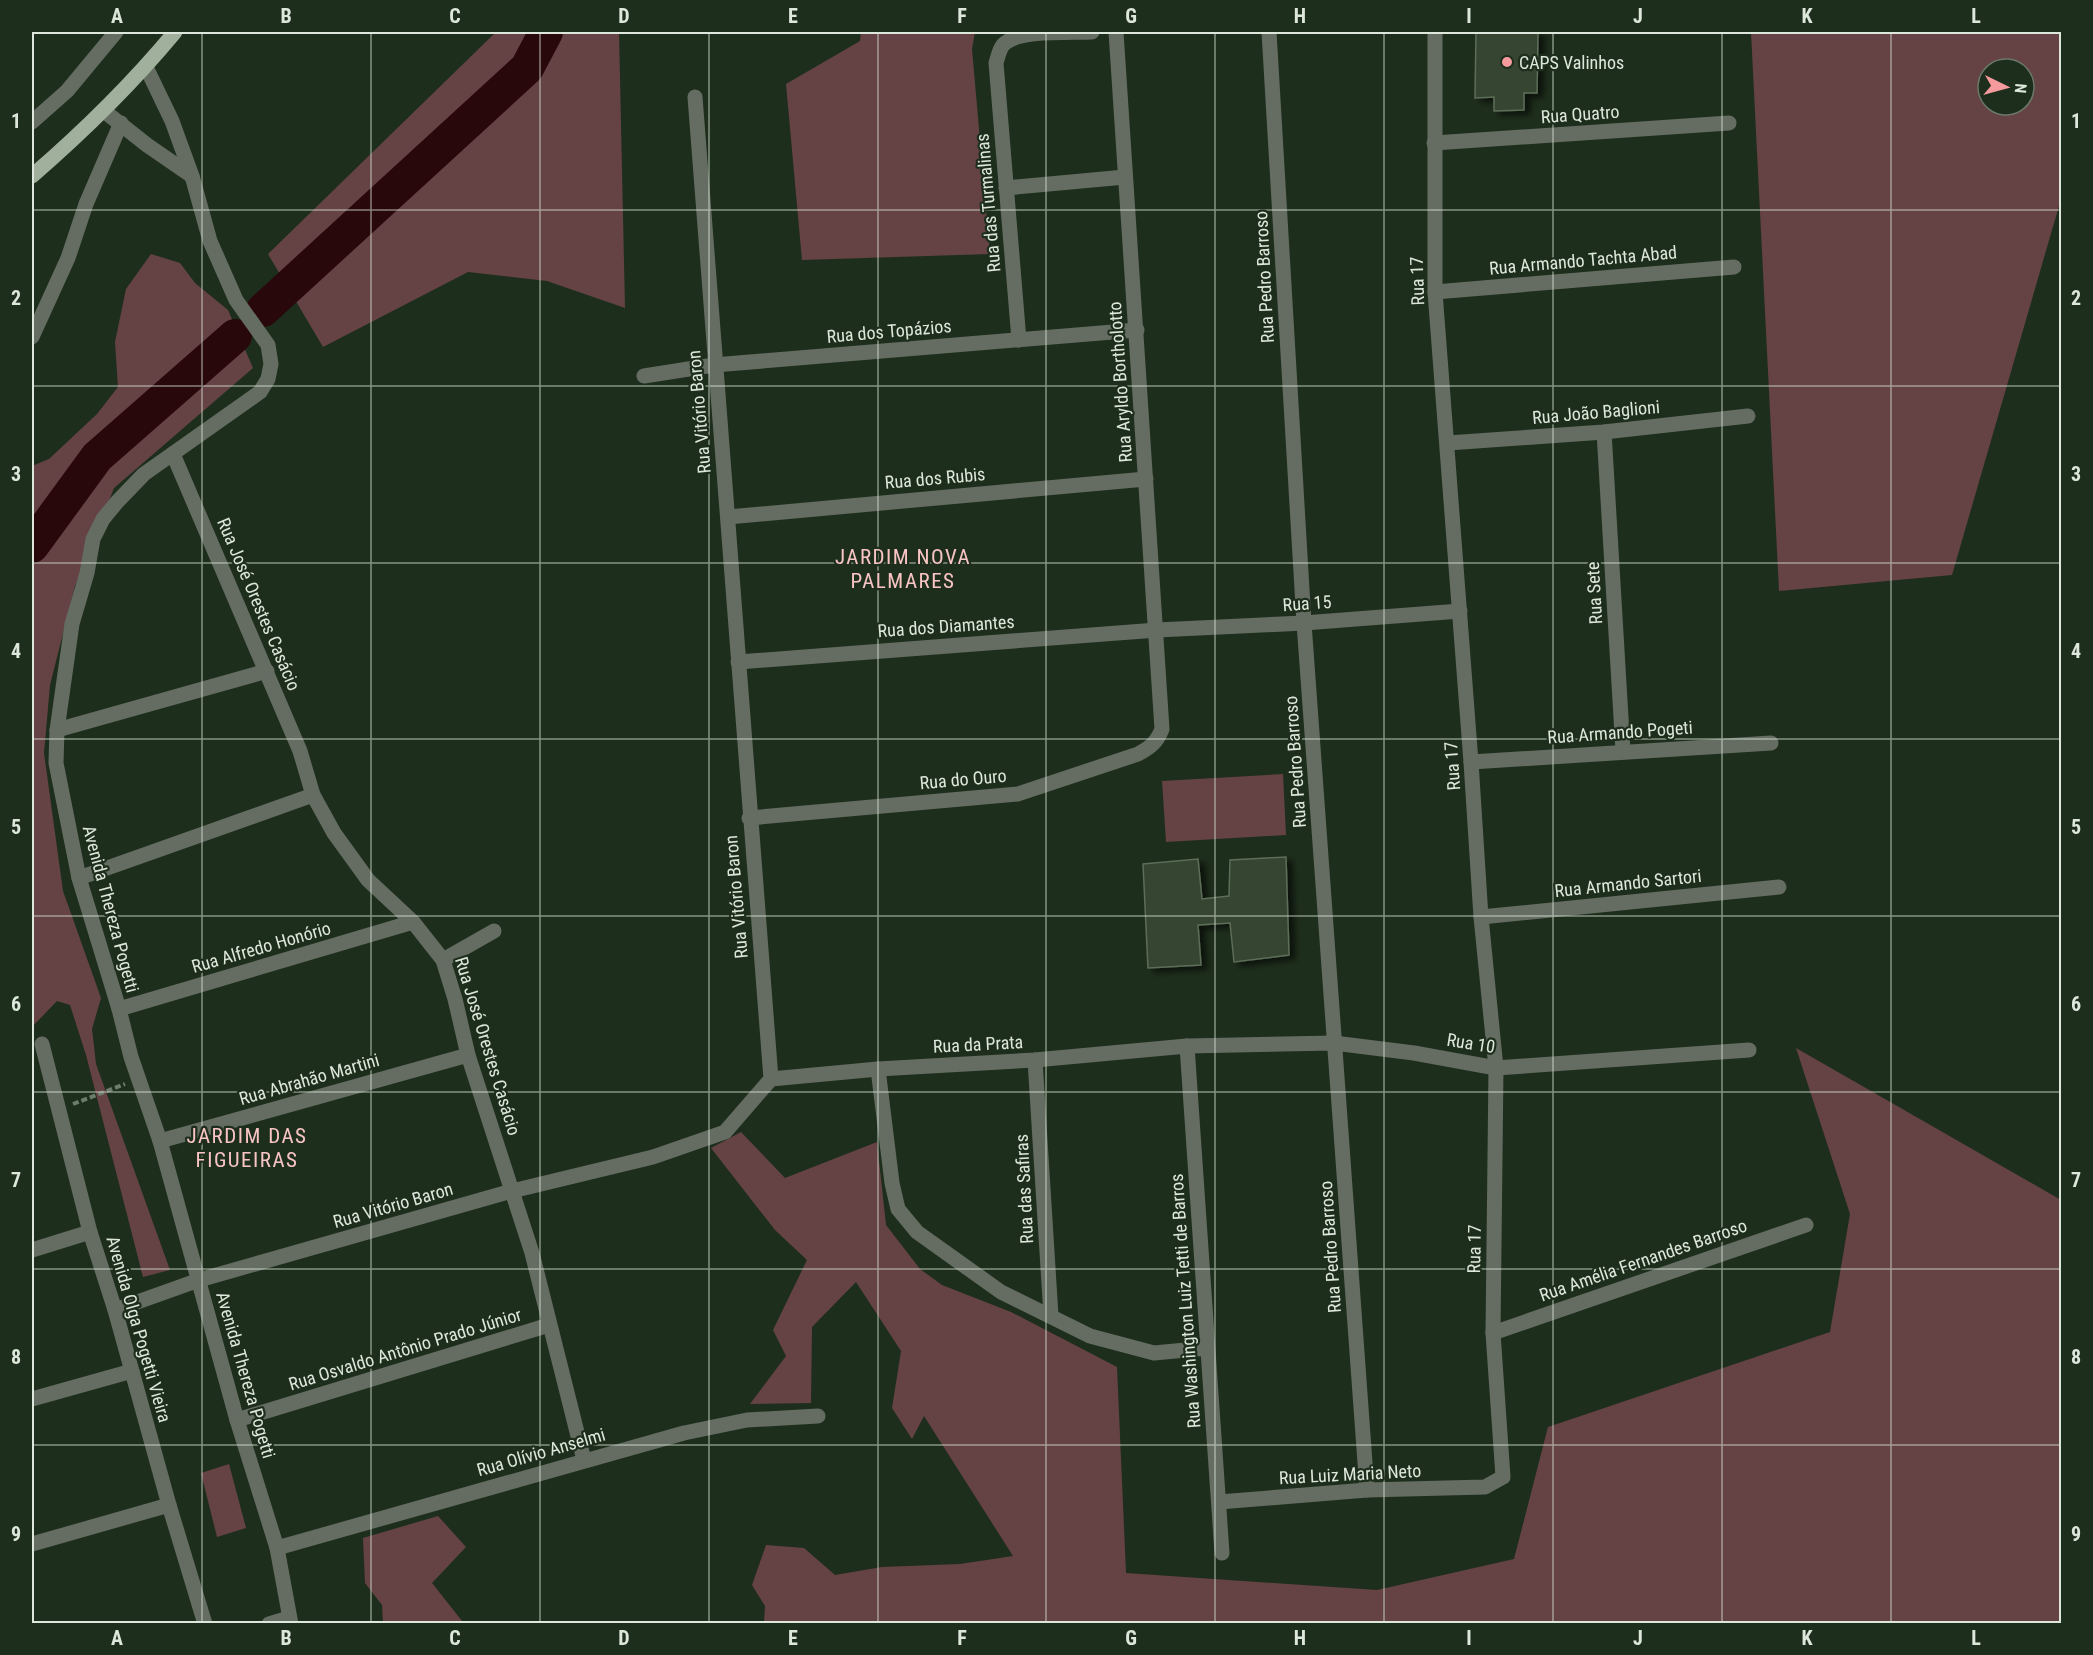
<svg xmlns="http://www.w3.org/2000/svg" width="2093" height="1655" font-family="'Roboto Condensed',sans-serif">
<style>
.green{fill:#654344;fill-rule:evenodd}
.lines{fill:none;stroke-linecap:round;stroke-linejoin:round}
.river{stroke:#28080b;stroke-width:34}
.building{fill:#344431;stroke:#5c6d58;stroke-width:1.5;filter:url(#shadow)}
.path{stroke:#6e7c6c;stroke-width:4;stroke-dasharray:6 3;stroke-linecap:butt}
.minor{stroke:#656d63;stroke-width:15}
.major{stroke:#a0b09d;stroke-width:15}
.grid{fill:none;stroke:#dde7db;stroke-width:1.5;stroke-opacity:0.55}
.poi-dot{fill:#f59b9e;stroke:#1e2e1c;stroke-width:2}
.labels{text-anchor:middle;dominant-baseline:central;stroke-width:4.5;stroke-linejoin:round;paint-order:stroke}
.poi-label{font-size:18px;fill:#dde7db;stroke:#1e2e1c;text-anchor:start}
.street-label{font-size:18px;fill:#dde7db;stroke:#1e2e1c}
.quarter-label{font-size:21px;letter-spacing:1.5px;fill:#f8c4c4;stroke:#1e2e1c}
.neatline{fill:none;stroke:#dde7db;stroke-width:2}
.grid-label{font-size:20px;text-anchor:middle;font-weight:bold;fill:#dde7db}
</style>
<defs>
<filter id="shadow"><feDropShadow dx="6" dy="4" stdDeviation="3" flood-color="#0009"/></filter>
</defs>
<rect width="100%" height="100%" fill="#1e2e1c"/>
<g class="green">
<polygon points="496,32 619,32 625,308 547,281 468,272 323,347 268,254"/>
<polygon points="861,32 975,32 972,49 990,254 802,260 786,84 860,41"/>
<path d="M1751 32H2061V199L1952 575 1779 591ZM1988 69H2024V105H1988Z"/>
<polygon points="151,254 180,263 195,283 228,310 253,368 114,488 75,586 50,685 44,753 63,891 101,998 92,1029 96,1064 170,1270 143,1277 86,1055 70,1005 57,1001 32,1027 32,466 49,459 97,414 118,387 115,342 126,289"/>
<polygon points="1283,774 1286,835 1166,842 1162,781"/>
<polygon points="1796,1048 2061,1200 2061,1623 764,1623 765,1606 752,1585 766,1545 804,1548 835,1575 882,1567 960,1564 1013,1556 924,1416 912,1439 892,1408 901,1351 856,1282 812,1327 811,1403 750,1404 786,1356 773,1330 807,1260 775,1230 711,1148 741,1132 785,1178 877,1142 886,1225 920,1269 942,1285 1011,1312 1117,1367 1126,1573 1377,1590 1514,1559 1548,1427 1830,1332 1850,1214"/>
<polygon points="229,1464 246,1528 217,1537 201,1473"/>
<polygon points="438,1516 466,1547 432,1583 462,1621 461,1623 383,1623 382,1605 365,1583 363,1538"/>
</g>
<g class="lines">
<g class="river">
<polyline points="263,310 527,68 546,32"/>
<polyline points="32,546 97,457 235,336"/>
</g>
</g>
<g class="building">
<polygon points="1476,32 1538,32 1537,93 1524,93 1524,110 1494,111 1494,97 1475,98"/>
<polygon points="1286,857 1289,955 1234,962 1230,923 1198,925 1201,965 1148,968 1143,864 1198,859 1202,899 1229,896 1230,860"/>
</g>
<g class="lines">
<polyline class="path" points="73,1104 125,1084"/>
<g class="minor">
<polyline points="1269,32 1304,623 1367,1490"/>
<polyline points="146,67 172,121 192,176 210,241 236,300 268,345 271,364 268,379 260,392 144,474 117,502 103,519 93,539 87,573 72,624 57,730 56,763 79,878 119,1009 131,1057 160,1141 237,1420 277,1548 291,1624"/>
<polyline points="104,111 147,145 192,176"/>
<polyline points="32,122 67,91 116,32"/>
<polyline points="1434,143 1729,123"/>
<polyline points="1006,188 1125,177"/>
<polyline points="1435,292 1734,267"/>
<polyline points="32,337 68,258 86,204 121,123"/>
<path d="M1019 340 996 63C998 57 999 50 1003 45 1017 29 1071 33 1092 32"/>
<polyline points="644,376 714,365 1137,330"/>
<polyline points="1604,432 1623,751"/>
<polyline points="1448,443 1604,432 1748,416"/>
<polyline points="173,454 300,751 313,795 334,833 368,880 413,922 443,960 455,999 468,1055 532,1253 584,1460"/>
<polyline points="728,517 1146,479"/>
<polyline points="738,662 1157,630 1304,623 1460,611"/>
<polyline points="57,730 267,671"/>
<polyline points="1471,762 1771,743"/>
<path d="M749 818 1018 794 1138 754C1151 747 1157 742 1162 729L1116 32"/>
<polyline points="79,878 313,795"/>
<polyline points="1481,917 1779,887"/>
<polyline points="443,960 494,931"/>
<polyline points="119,1009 413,922"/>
<polyline points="42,1044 90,1232 115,1310 169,1505 205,1624"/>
<polyline points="1187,1046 1222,1553"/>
<polyline points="1035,1060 1051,1316"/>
<polyline points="878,1069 892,1183 898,1209 917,1232 1001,1292 1090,1336 1154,1353 1207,1348"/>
<polyline points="771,1079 878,1069 1035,1060 1187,1046 1334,1043 1414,1053 1496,1068 1749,1050"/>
<polyline points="160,1141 468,1055"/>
<polyline points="32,1250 90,1232"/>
<polyline points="115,1310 199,1280 512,1191 653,1157 725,1132 771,1079 695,97"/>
<polyline points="1493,1333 1806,1225"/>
<polyline points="32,1399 132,1371"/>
<polyline points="237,1420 549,1325"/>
<polyline points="1219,1502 1367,1490 1485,1487 1503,1477 1493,1333 1496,1068 1481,917 1471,762 1435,292 1435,32"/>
<polyline points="32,1544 169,1505"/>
<polyline points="277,1548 684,1433 747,1420 818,1416"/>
<polyline points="269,1624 289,1618"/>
</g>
<path class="major" d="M32 176C84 131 131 85 175 32"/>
</g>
<path class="grid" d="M202 32V1624M371 32V1624M540 32V1624M709 32V1624M878 32V1624M1046 32V1624M1215 32V1624M1384 32V1624M1553 32V1624M1722 32V1624M1891 32V1624M32 210H2062M32 386H2062M32 563H2062M32 739H2062M32 916H2062M32 1092H2062M32 1269H2062M32 1445H2062"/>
<circle class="poi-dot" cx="1507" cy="62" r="6"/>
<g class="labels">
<g class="poi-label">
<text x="1519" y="62">CAPS Valinhos</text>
</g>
<g class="street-label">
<text transform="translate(1580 114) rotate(-4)">Rua Quatro</text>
<text transform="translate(988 203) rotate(-95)">Rua das Turmalinas</text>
<text transform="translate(1583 260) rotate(-5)">Rua Armando Tachta Abad</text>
<text transform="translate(1264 277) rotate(-93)">Rua Pedro Barroso</text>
<text transform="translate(1417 281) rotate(-92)">Rua 17</text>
<text transform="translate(889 331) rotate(-5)">Rua dos Topázios</text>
<text transform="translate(1120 382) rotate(-94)">Rua Aryldo Bortholotto</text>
<text transform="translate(699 412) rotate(-95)">Rua Vitório Baron</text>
<text transform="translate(1596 412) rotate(-5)">Rua João Baglioni</text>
<text transform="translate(935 478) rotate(-5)">Rua dos Rubis</text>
<text transform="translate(1594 593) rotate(-93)">Rua Sete</text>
<text transform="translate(1307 603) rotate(-4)">Rua 15</text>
<text transform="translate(259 604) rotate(67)">Rua José Orestes Casácio</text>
<text transform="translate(946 626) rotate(-4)">Rua dos Diamantes</text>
<text transform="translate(1620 732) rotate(-4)">Rua Armando Pogeti</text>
<text transform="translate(1295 762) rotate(-94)">Rua Pedro Barroso</text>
<text transform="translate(1452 766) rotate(-94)">Rua 17</text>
<text transform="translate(963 779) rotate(-5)">Rua do Ouro</text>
<text transform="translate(1628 883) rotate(-6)">Rua Armando Sartori</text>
<text transform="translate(736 897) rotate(-95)">Rua Vitório Baron</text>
<text transform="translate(111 909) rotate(75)">Avenida Thereza Pogetti</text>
<text transform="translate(261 947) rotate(-16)">Rua Alfredo Honório</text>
<text transform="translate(1471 1043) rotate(9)">Rua 10</text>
<text transform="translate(978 1044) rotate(-3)">Rua da Prata</text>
<text transform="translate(488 1046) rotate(73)">Rua José Orestes Casácio</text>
<text transform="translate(309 1079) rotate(-16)">Rua Abrahão Martini</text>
<text transform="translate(1024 1189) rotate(-93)">Rua das Safiras</text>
<text transform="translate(393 1205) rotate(-16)">Rua Vitório Baron</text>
<text transform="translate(1330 1247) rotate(-94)">Rua Pedro Barroso</text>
<text transform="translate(1474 1249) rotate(-89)">Rua 17</text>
<text transform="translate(1643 1260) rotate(-19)">Rua Amélia Fernandes Barroso</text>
<text transform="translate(1185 1301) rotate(-94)">Rua Washington Luiz Tetti de Barros</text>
<text transform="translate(139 1329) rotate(74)">Avenida Olga Pogetti Vieira</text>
<text transform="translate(405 1349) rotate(-17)">Rua Osvaldo Antônio Prado Júnior</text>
<text transform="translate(246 1375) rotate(74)">Avenida Thereza Pogetti</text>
<text transform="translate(541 1452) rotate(-16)">Rua Olívio Anselmi</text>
<text transform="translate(1350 1474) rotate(-3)">Rua Luiz Maria Neto</text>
</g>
<g class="quarter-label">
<text x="903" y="557">JARDIM NOVA<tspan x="903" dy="24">PALMARES</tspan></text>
<text x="247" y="1136">JARDIM DAS<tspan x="247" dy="24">FIGUEIRAS</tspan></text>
</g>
</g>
<rect width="2093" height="1655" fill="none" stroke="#1e2e1c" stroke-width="66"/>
<g transform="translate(2006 87) rotate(95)"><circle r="28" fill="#1e2e1c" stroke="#6a7868" stroke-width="1.5"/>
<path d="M0-4.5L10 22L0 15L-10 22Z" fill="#f59b9e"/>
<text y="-9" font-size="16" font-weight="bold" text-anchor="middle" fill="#dde7db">N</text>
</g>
<rect x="33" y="33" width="2027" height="1589" class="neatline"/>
<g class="grid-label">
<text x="117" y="23">A</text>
<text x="286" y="23">B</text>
<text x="455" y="23">C</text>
<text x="624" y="23">D</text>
<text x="793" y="23">E</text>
<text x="962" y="23">F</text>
<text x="1131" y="23">G</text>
<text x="1300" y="23">H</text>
<text x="1469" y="23">I</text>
<text x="1638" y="23">J</text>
<text x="1807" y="23">K</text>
<text x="1976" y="23">L</text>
<text x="16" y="128">1</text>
<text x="2076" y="128">1</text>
<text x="16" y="305">2</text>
<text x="2076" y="305">2</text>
<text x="16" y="481">3</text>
<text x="2076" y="481">3</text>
<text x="16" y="658">4</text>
<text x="2076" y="658">4</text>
<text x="16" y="834">5</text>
<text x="2076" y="834">5</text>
<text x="16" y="1011">6</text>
<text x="2076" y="1011">6</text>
<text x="16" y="1187">7</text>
<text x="2076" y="1187">7</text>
<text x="16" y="1364">8</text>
<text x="2076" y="1364">8</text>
<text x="16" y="1541">9</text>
<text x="2076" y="1541">9</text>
<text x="117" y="1645">A</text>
<text x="286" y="1645">B</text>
<text x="455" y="1645">C</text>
<text x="624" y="1645">D</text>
<text x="793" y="1645">E</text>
<text x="962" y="1645">F</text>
<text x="1131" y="1645">G</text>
<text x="1300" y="1645">H</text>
<text x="1469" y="1645">I</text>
<text x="1638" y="1645">J</text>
<text x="1807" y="1645">K</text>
<text x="1976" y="1645">L</text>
</g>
</svg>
